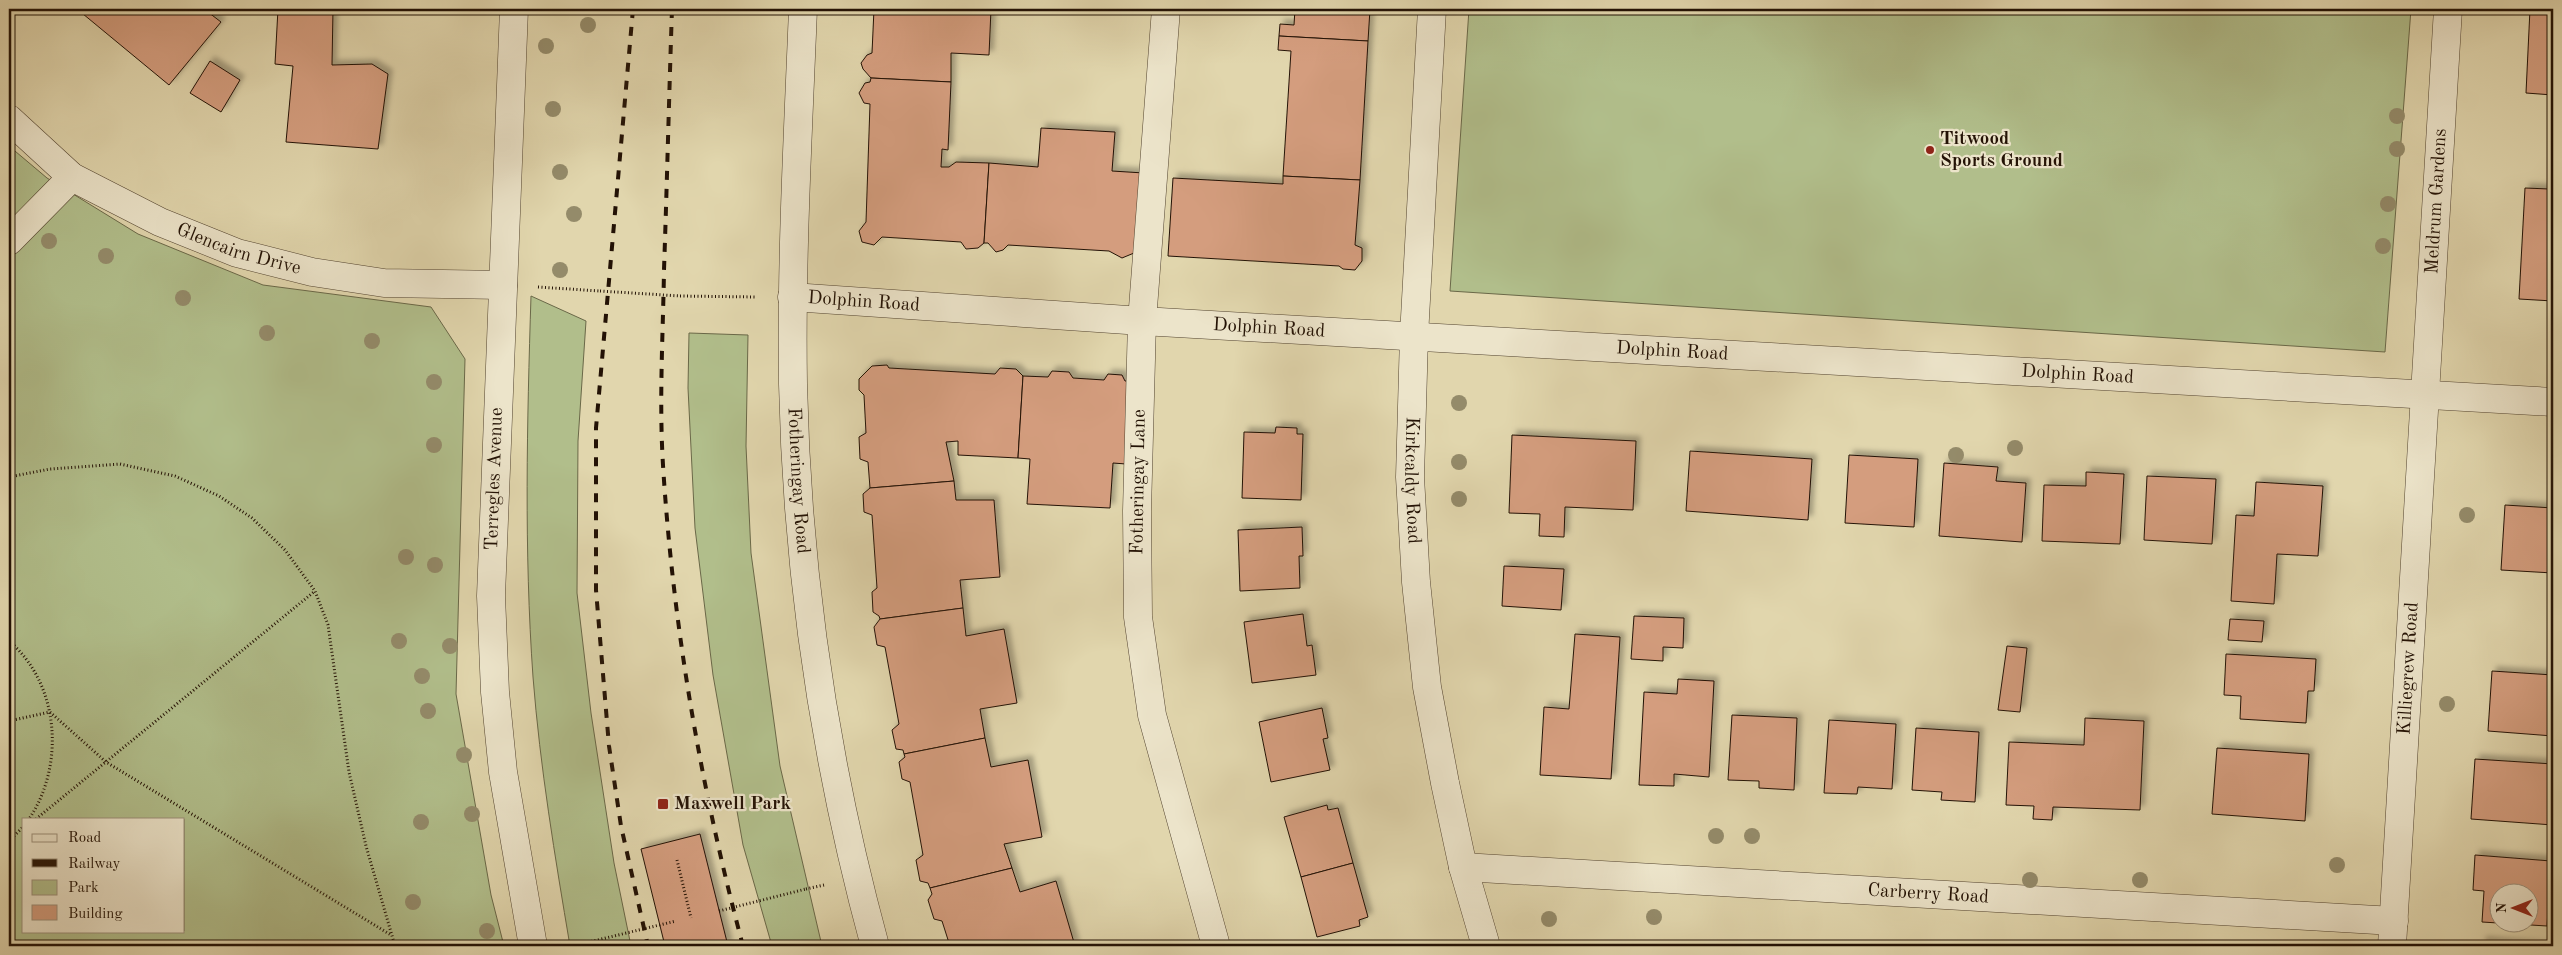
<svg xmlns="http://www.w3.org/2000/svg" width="2562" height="955" font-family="'Old Standard TT',serif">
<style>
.green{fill:#b1be8b;stroke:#6a6848;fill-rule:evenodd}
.building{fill:#d49d7e;stroke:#231205;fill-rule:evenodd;filter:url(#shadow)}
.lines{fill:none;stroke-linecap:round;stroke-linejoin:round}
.minor-casing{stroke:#52432f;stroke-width:29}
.path{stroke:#231205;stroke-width:3;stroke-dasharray:1 2.5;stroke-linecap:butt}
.minor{stroke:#ece4ca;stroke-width:28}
.rail{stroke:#231205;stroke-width:4;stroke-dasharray:9 9;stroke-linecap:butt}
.path-bridge{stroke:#231205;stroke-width:3;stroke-dasharray:1 2.5;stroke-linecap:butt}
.tree{fill:#948b6a}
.poi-dot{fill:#8f2418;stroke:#ece4ca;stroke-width:2}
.labels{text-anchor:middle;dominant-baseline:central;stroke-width:4.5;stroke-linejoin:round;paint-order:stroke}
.poi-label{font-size:19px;font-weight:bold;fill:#231205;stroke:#ece4ca;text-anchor:start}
.street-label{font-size:19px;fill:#231205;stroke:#ece4ca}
</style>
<defs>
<filter id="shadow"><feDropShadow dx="4.5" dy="-4.5" stdDeviation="2.5" flood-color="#0004"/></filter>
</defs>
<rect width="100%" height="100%" fill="#e1d6ad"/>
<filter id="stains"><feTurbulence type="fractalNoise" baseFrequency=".004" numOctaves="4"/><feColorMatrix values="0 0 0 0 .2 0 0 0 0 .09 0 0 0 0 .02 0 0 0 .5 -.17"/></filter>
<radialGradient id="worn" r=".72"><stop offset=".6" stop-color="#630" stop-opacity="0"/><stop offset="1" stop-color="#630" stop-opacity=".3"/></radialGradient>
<g class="green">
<polygon points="1469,9 2411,9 2385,352 1450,291"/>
<path d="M9 146 47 178 138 234 263 285 431 307 465 359 456 694 491 895 504 946H9ZM24 819H184V931H24Z"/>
<path d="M531 296 586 321 578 441 577 593 591 713 614 863 631 946H570C555 857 540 767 533 677 524 550 527 423 531 296Z"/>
<polygon points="689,333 748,335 746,446 751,553 780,766 822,946 772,946 743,845 713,675 695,528 688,388"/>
</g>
<g class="building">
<polygon points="77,9 204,9 221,22 169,85"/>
<polygon points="278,9 333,9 332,65 372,64 388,74 378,149 286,142 293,66 275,64"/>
<polygon points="874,9 991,9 989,55 951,53 951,82 871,78 863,69 861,63 867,55 872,53"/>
<polygon points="1295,9 1370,9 1368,41 1279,36 1280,24 1294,25"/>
<polygon points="2530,9 2553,9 2553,95 2526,93"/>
<polygon points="1279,36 1368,41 1360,180 1283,176 1291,51 1278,50"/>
<polygon points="210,61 240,80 221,112 190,93"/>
<polygon points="871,78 951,82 948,150 942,149 941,167 949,167 956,162 989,163 984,243 978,248 966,249 961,242 882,237 874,245 862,242 859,231 866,222 870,104 864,103 859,93 865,83 870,82"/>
<polygon points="1041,128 1115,132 1112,171 1144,173 1134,253 1122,258 1109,251 1008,245 1003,250 996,252 988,243 984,243 989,163 1038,167"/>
<polygon points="2551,171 2553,171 2553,301 2519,299 2525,188 2549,189"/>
<polygon points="1283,176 1360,180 1355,245 1362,248 1362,261 1355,270 1343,269 1339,266 1168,256 1173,178 1283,184"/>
<polygon points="887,365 889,368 995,374 1000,368 1016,369 1023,376 1018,458 958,455 958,441 946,442 954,481 870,488 868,462 860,459 859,437 866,433 864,395 859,390 859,379 872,366"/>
<polygon points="1052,371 1069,372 1073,378 1104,380 1108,374 1122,375 1125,381 1131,381 1126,464 1113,463 1110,508 1027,504 1030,459 1018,458 1023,376 1048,377"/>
<polygon points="1276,427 1297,428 1297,434 1303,434 1301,500 1242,498 1244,432 1275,433"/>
<polygon points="1512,435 1636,441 1633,510 1565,507 1564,537 1539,536 1540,514 1509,513"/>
<polygon points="1690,451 1812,459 1808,520 1686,511"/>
<polygon points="1849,455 1918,459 1914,527 1845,523"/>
<polygon points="1944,463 1998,467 1996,481 2026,483 2022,542 1939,536"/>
<polygon points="2086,472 2124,474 2120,544 2042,541 2044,485 2086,486"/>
<polygon points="2147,476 2216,479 2212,544 2144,540"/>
<polygon points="954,481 956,500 994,500 1000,577 960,580 963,608 880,619 879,616 873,612 872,592 877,588 872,515 864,512 863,494 870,488"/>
<polygon points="2256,482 2323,486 2318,556 2277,554 2274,604 2231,601 2236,515 2254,516"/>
<polygon points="2505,505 2553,508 2553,573 2501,570"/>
<polygon points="1302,527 1303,556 1299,556 1300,588 1240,591 1238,530"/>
<polygon points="1504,566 1564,569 1561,610 1502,606"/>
<polygon points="963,608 966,636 1004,629 1017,703 980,709 985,738 904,754 903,750 896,749 892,730 899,724 885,647 877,645 874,627 880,619"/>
<polygon points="1303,614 1307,646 1312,645 1316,675 1252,683 1244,622"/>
<polygon points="1634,616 1684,618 1683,648 1663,647 1663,661 1631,659"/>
<polygon points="2230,619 2264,621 2262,642 2228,640"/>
<polygon points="1575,634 1620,637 1611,779 1540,775 1544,707 1569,709"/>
<polygon points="2007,646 2027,648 2020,712 1998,710"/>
<polygon points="2226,654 2316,659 2314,691 2308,691 2306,723 2240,719 2241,696 2224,695"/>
<polygon points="2492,671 2553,675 2553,736 2488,731"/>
<polygon points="1678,679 1714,681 1709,777 1674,774 1674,786 1639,785 1644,692 1677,694"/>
<polygon points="1322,708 1328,738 1323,739 1330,770 1271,782 1259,722"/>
<polygon points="1732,715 1797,718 1794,790 1759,788 1759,781 1728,780"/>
<polygon points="2085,718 2144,721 2140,810 2053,807 2052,820 2033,819 2034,806 2006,805 2009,742 2084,745"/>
<polygon points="1829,720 1896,724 1892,789 1858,787 1857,794 1824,793"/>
<polygon points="1916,728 1979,732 1975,802 1941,800 1942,792 1912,790"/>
<polygon points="985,738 991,767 1028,760 1042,837 1004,844 1012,868 930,888 928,883 920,881 916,860 923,855 910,782 902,779 899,762 905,757 904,754"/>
<polygon points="2217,748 2309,754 2305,821 2212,814"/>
<polygon points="2475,759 2553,764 2553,825 2471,819"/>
<polygon points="1327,805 1328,810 1338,808 1353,863 1301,877 1284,817"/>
<polygon points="700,834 728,946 665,946 641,849"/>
<path d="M2475 855 2551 861 2547 926 2482 922 2484 891 2473 890ZM2500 892H2530V922H2500Z"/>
<polygon points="1353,863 1368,917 1359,920 1360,926 1317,937 1301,877"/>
<polygon points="1012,868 1020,892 1056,881 1075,946 950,946 942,921 934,919 928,900 932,894 930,888"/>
<polygon points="2482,941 2547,946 2481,946"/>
</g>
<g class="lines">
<defs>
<g id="minor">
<polyline points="514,9 491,596 495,692 503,772 533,946"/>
<path id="s1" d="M803 9C798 134 791 259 793 384 797 574 825 763 875 946"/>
<polyline points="1166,9 1142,321 1137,511 1138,617 1152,715 1216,946"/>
<path id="s2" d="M1432 9 1414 336 1410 477 1416 582 1427 687 1445 783 1463 867 1486 946"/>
<path id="s3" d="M9 119 72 177 160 222 237 253 312 272 384 283 503 285"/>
<polyline points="9,241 72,177"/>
<path id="s4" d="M792 297 1142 321 2553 402"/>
<path id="s5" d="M1463 867 2394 921"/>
<path id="s6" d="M2392 946 2448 9"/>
</g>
</defs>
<use href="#minor" class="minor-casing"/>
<g class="path">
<polyline points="538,287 600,291"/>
<polyline points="680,296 757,297"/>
<polyline points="9,477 50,469 120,464 175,476 219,496 252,518 285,550 315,591 328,625 349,772 366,846 395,946"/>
<path d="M9 641C60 684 65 766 29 819"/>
<polyline points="9,721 50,712 106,762 391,935"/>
<polyline points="36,819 315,591"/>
<polyline points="9,841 24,826"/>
<polyline points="677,860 691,918"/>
<polyline points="806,889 824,885"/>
<polyline points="569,946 581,944"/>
</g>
<use href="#minor" class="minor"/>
<g class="rail">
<polyline points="633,9 596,428 596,590 609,746 621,826 648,946"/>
<path d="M672 9C669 96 667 183 664 270 663 335 659 400 663 465 673 627 701 789 743 946"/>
</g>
<g class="path-bridge">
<polyline points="600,291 680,296"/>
<polyline points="719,911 806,889"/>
<polyline points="581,944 676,921"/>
</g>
</g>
<g class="tree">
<circle cx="588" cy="25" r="8"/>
<circle cx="546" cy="46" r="8"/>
<circle cx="553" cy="109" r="8"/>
<circle cx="2397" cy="116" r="8"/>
<circle cx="2397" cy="149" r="8"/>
<circle cx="560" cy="172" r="8"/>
<circle cx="2388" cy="204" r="8"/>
<circle cx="574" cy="214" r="8"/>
<circle cx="49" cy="241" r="8"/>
<circle cx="2383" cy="246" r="8"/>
<circle cx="106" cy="256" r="8"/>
<circle cx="560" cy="270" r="8"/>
<circle cx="183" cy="298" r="8"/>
<circle cx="267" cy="333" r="8"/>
<circle cx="372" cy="341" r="8"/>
<circle cx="434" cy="382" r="8"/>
<circle cx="1459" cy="403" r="8"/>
<circle cx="434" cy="445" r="8"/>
<circle cx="2015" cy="448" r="8"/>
<circle cx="1956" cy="455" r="8"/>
<circle cx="1459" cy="462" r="8"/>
<circle cx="1459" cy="499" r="8"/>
<circle cx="2467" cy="515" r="8"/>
<circle cx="406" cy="557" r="8"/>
<circle cx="435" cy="565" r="8"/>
<circle cx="399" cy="641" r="8"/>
<circle cx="450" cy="646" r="8"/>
<circle cx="422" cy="676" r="8"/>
<circle cx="2447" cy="704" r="8"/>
<circle cx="428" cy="711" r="8"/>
<circle cx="464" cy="755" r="8"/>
<circle cx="472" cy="814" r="8"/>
<circle cx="421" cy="822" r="8"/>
<circle cx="1716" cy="836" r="8"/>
<circle cx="1752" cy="836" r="8"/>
<circle cx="2337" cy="865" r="8"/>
<circle cx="2030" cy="880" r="8"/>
<circle cx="2140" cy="880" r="8"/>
<circle cx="413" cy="902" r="8"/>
<circle cx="1654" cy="917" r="8"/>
<circle cx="1549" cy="919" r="8"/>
<circle cx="487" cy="931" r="8"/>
</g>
<g class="poi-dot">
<circle cx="1930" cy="150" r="5"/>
<rect x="657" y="798" width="12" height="12" rx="2.5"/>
</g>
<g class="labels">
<g class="poi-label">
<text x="1940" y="139">Titwood<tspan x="1940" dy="22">Sports Ground</tspan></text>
<text x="674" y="804">Maxwell Park</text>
</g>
<g class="street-label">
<text stroke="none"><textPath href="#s6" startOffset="746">Meldrum Gardens</textPath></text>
<text stroke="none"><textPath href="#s3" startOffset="268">Glencairn Drive</textPath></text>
<text stroke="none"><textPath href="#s4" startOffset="72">Dolphin Road</textPath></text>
<text stroke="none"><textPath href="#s4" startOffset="478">Dolphin Road</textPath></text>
<text stroke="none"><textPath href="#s4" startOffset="882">Dolphin Road</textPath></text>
<text stroke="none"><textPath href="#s4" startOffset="1288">Dolphin Road</textPath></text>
<text transform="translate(495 479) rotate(-88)">Terregles Avenue</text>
<text stroke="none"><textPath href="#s1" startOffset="472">Fotheringay Road</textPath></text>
<text stroke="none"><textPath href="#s2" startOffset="472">Kirkcaldy Road</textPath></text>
<text transform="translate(1139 482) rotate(-89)">Fotheringay Lane</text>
<text stroke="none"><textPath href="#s6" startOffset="278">Killiegrew Road</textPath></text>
<text stroke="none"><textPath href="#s5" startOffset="466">Carberry Road</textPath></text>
</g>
</g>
<rect width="2562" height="955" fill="none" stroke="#e1d6ad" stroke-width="30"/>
<rect x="10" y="10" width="2542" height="935" fill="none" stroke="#231205" stroke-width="2.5"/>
<rect x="15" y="15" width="2532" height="925" fill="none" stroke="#231205"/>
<rect x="22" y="818" width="162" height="115" fill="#ece4ca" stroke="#9c907b"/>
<rect x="32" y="834" width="25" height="8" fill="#ece4ca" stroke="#9c907b"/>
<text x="68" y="842" font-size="15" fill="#231205">Road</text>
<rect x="32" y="859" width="25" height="8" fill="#231205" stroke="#9c907b"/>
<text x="68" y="868" font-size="15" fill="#231205">Railway</text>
<rect x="32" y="880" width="25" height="15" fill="#b1be8b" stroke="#9c907b"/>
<text x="68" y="892" font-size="15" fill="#231205">Park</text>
<rect x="32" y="905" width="25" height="15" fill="#d49d7e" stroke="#9c907b"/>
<text x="68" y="918" font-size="15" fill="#231205">Building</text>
<g transform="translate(2514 908) rotate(270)"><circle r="24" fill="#ece4ca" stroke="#9c907b"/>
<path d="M0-4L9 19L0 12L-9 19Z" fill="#8f2418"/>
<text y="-8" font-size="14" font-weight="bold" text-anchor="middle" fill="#231205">N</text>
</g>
<rect width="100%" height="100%" filter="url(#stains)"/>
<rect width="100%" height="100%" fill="url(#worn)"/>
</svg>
